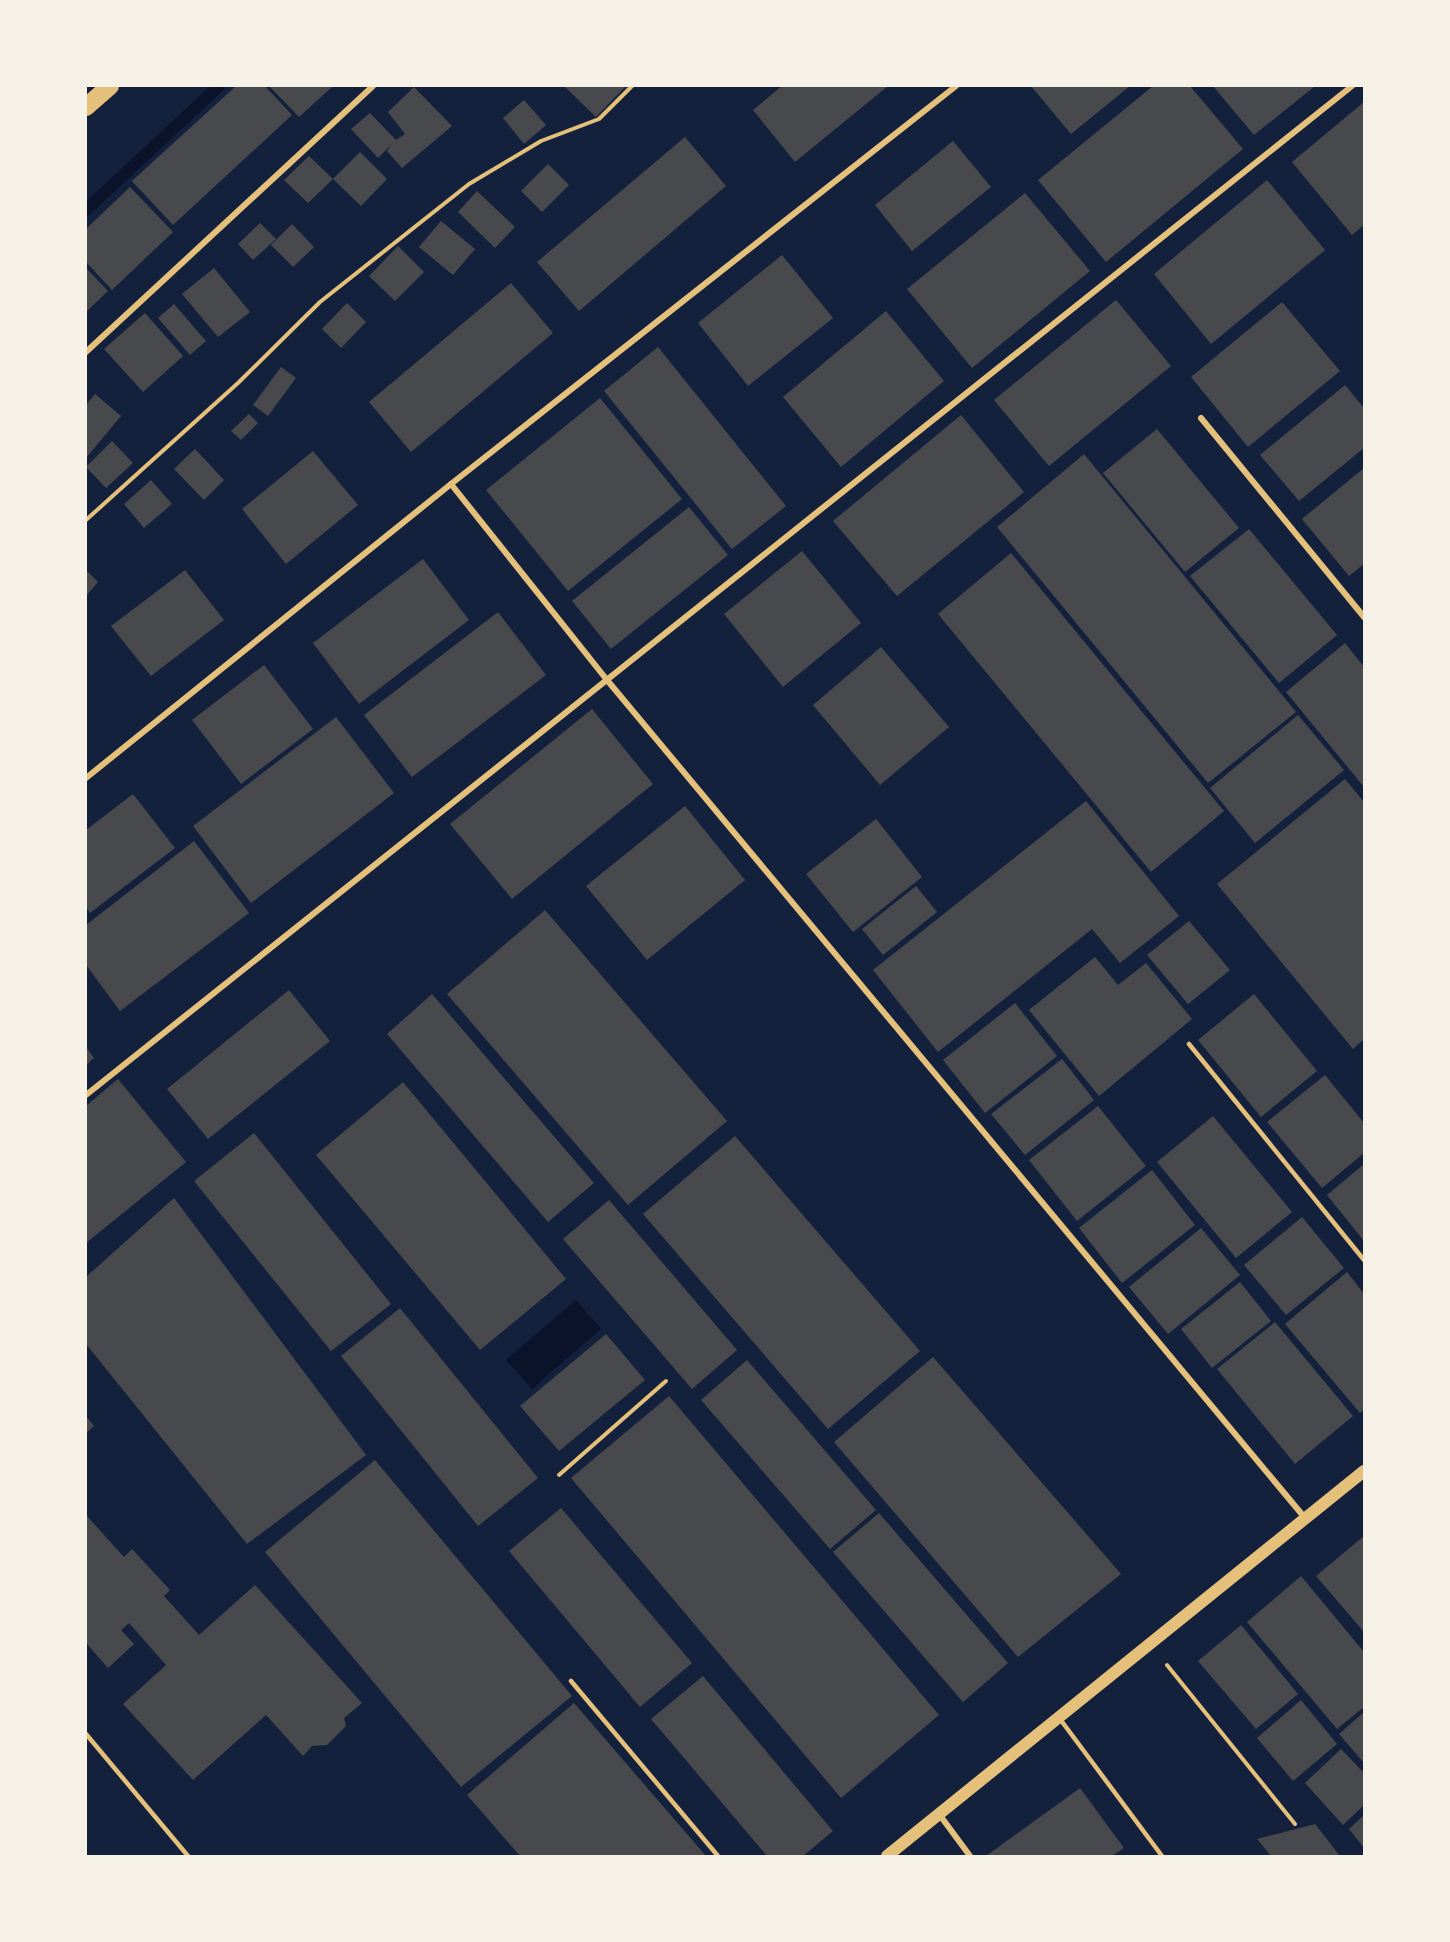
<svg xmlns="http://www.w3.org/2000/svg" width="1450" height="1942" font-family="Poppins,sans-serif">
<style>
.water{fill:#0b132b}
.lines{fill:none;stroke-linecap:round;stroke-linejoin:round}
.stream{stroke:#0b132b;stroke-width:12}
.building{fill:#48494c}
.path{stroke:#e5c07b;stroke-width:4}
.service{stroke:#e5c07b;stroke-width:4.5}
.minor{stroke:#e5c07b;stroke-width:6}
.secondary{stroke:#e5c07b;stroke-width:12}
.motorway{stroke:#e5c07b;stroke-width:18}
</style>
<rect width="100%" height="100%" fill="#14213d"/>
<polygon class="water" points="576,1300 601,1329 532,1389 506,1360"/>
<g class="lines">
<polyline class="stream" points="86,210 219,86"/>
</g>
<g class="building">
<polygon points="236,86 265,86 292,115 173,225 132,181"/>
<polygon points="269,86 333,86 299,117"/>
<polygon points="564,86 626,86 596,117"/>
<polygon points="782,86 888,86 795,162 753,110"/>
<polygon points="1031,86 1130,86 1071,134"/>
<polygon points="1153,86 1190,86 1243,149 1106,262 1038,180"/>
<polygon points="1213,86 1315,86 1254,135"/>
<polygon points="414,87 452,126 402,168 387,151 392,144 378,158 351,129 370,113 396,140 405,134 388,112"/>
<polygon points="524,100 546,125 524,144 503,118"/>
<polygon points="1364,102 1364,225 1352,235 1292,162"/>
<polygon points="685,137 726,186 579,311 537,262"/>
<polygon points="953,141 991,187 912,251 875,205"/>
<polygon points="360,152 387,179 361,206 333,179"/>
<polygon points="309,156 333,179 308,203 284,180"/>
<polygon points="548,164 569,185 542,212 521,191"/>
<polygon points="1267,180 1325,250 1211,344 1154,274"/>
<polygon points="130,187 173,232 112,290 86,262 86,229"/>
<polygon points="477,191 515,227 495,248 458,212"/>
<polygon points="1025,193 1090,271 972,368 907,289"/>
<polygon points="441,221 475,249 453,275 419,247"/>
<polygon points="260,223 276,239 253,260 238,244"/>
<polygon points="292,224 314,247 293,267 271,245"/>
<polygon points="398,246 424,272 395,301 369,276"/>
<polygon points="782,255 833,318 748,386 698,323"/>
<polygon points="86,268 108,291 86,312"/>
<polygon points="214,268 250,312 218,337 182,294"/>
<polygon points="511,283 553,333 411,452 369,402"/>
<polygon points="1116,300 1171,366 1049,466 994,400"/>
<polygon points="1282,302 1340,371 1248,447 1191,377"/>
<polygon points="347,303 366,322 341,348 322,329"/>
<polygon points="174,304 206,341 190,355 158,318"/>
<polygon points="886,311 944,381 841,467 783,397"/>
<polygon points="145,313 183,356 143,392 104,349"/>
<polygon points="658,347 786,506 732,549 604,391"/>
<polygon points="281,367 296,378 268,416 253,405"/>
<polygon points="1345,385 1364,408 1364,448 1299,501 1260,455"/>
<polygon points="95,394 121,416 86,458 86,405"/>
<polygon points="600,398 682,499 568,591 486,490"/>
<polygon points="249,414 258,423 241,440 231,431"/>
<polygon points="961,415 1024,492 897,596 833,521"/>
<polygon points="1157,429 1239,528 1185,572 1103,473"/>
<polygon points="112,441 133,463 106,488 86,467"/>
<polygon points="195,449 224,480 204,500 174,469"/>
<polygon points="313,451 358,505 286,564 242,509"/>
<polygon points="1084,454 1296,712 1208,783 997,527"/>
<polygon points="1364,468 1364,564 1349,576 1302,519"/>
<polygon points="151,480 172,504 144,528 124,504"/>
<polygon points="689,507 728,555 611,649 572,601"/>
<polygon points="1249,529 1337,635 1279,683 1190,576"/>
<polygon points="802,551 861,623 783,687 724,614"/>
<polygon points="1011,553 1224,811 1151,872 938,614"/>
<polygon points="423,559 469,620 359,704 313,643"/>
<polygon points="86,570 98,582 86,596"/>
<polygon points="185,570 224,620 151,676 111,626"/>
<polygon points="498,612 546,675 412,777 364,715"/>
<polygon points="1345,643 1364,667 1364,787 1286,692"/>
<polygon points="881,647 949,727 880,785 813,705"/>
<polygon points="264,665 313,729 241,784 192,720"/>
<polygon points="592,709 653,784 512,899 450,824"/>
<polygon points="1298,715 1344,770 1255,843 1210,788"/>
<polygon points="336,717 394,793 251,903 193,826"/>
<polygon points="1345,779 1364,802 1364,1039 1353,1049 1217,884"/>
<polygon points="133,794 175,848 90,913 86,907 86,830"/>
<polygon points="1086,801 1179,916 1120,963 1092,929 938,1052 873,970"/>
<polygon points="685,806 745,880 647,960 586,886"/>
<polygon points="876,819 922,877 853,932 806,874"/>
<polygon points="194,841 249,913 120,1011 86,965 86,925"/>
<polygon points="916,886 937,912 883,955 862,929"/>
<polygon points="545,910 727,1121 628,1205 447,994"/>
<polygon points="1189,921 1230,970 1188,1004 1147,955"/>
<polygon points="1095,957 1118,985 1146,963 1192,1019 1099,1096 1029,1010"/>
<polygon points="289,990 330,1041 208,1139 167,1089"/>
<polygon points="432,994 594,1183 548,1222 387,1034"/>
<polygon points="1254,994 1317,1071 1261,1117 1198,1040"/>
<polygon points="1015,1003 1057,1056 985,1113 943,1060"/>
<polygon points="86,1047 94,1058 86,1065"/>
<polygon points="1062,1059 1094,1100 1025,1155 991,1114"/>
<polygon points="1325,1075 1364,1123 1364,1153 1322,1188 1267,1122"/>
<polygon points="118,1079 186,1162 86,1243 86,1106"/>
<polygon points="403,1082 566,1279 480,1350 316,1155"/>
<polygon points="1098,1106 1146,1166 1077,1221 1029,1160"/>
<polygon points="1213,1116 1292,1212 1236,1258 1157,1162"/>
<polygon points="254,1133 391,1304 331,1351 194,1181"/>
<polygon points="735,1136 920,1351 828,1429 643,1214"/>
<polygon points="1364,1164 1364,1241 1327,1195"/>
<polygon points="1152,1170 1195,1225 1122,1283 1079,1228"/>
<polygon points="174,1198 366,1455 247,1544 86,1344 86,1277"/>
<polygon points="609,1200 737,1350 692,1389 563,1239"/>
<polygon points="1302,1217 1344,1268 1286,1315 1244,1265"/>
<polygon points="1201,1228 1240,1275 1168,1334 1129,1287"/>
<polygon points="1347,1272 1364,1294 1364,1409 1360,1413 1285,1324"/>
<polygon points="1240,1282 1271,1321 1212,1368 1181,1329"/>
<polygon points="400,1308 538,1478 478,1526 341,1356"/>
<polygon points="1275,1322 1353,1416 1295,1464 1217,1369"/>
<polygon points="606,1334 645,1380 559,1451 520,1406"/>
<polygon points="933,1357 1121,1574 1018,1657 834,1442"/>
<polygon points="747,1360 876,1510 830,1549 701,1400"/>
<polygon points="669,1396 939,1715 841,1798 571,1478"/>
<polygon points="86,1416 94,1426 86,1433"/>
<polygon points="375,1460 572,1696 461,1787 265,1552"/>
<polygon points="561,1508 692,1663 640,1707 509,1551"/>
<polygon points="879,1513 1008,1663 963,1702 833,1552"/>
<polygon points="86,1515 124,1557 132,1549 170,1590 164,1596 199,1635 255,1585 362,1703 344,1718 346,1726 327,1745 312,1746 303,1756 266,1715 193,1780 123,1704 166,1665 129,1623 121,1630 134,1644 108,1668 87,1644 86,1646"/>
<polygon points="1364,1536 1364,1632 1316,1576"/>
<polygon points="1301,1576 1364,1652 1364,1707 1337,1729 1247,1622"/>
<polygon points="1241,1625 1298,1694 1256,1729 1198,1661"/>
<polygon points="703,1676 833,1831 803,1856 767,1856 651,1719"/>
<polygon points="1301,1700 1337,1744 1293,1781 1257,1738"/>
<polygon points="574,1703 706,1856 520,1856 467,1795"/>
<polygon points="1364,1712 1364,1763 1339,1734"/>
<polygon points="1341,1749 1364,1773 1364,1805 1343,1825 1305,1783"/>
<polygon points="1080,1788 1124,1848 1112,1856 986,1856"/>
<polygon points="1364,1815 1364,1848 1349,1829"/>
<polygon points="1315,1824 1340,1856 1271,1856 1257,1839"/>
</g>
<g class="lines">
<g class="path">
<polyline points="86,520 238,383 320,302 469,184 541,141 599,119 632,86"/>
<polyline points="559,1475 666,1381"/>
<polyline points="1167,1665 1295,1824"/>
</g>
<g class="service">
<polyline points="1189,1044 1364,1260"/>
<polyline points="571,1681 718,1856"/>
<polyline points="1060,1719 1162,1856"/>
<polyline points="86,1734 188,1856"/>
</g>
<g class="minor">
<polyline points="86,352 373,86"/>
<polyline points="1201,418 1364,617"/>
<polyline points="451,484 607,680 1305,1518"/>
<polyline points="86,778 451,484 956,86"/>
<polyline points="86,1095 1352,86"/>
<polyline points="939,1814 970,1856"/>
</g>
<polyline class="secondary" points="887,1856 1364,1471"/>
<polyline class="motorway" points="86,107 110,86"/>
</g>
<rect width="1450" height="1942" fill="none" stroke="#f6f1e7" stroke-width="174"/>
</svg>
